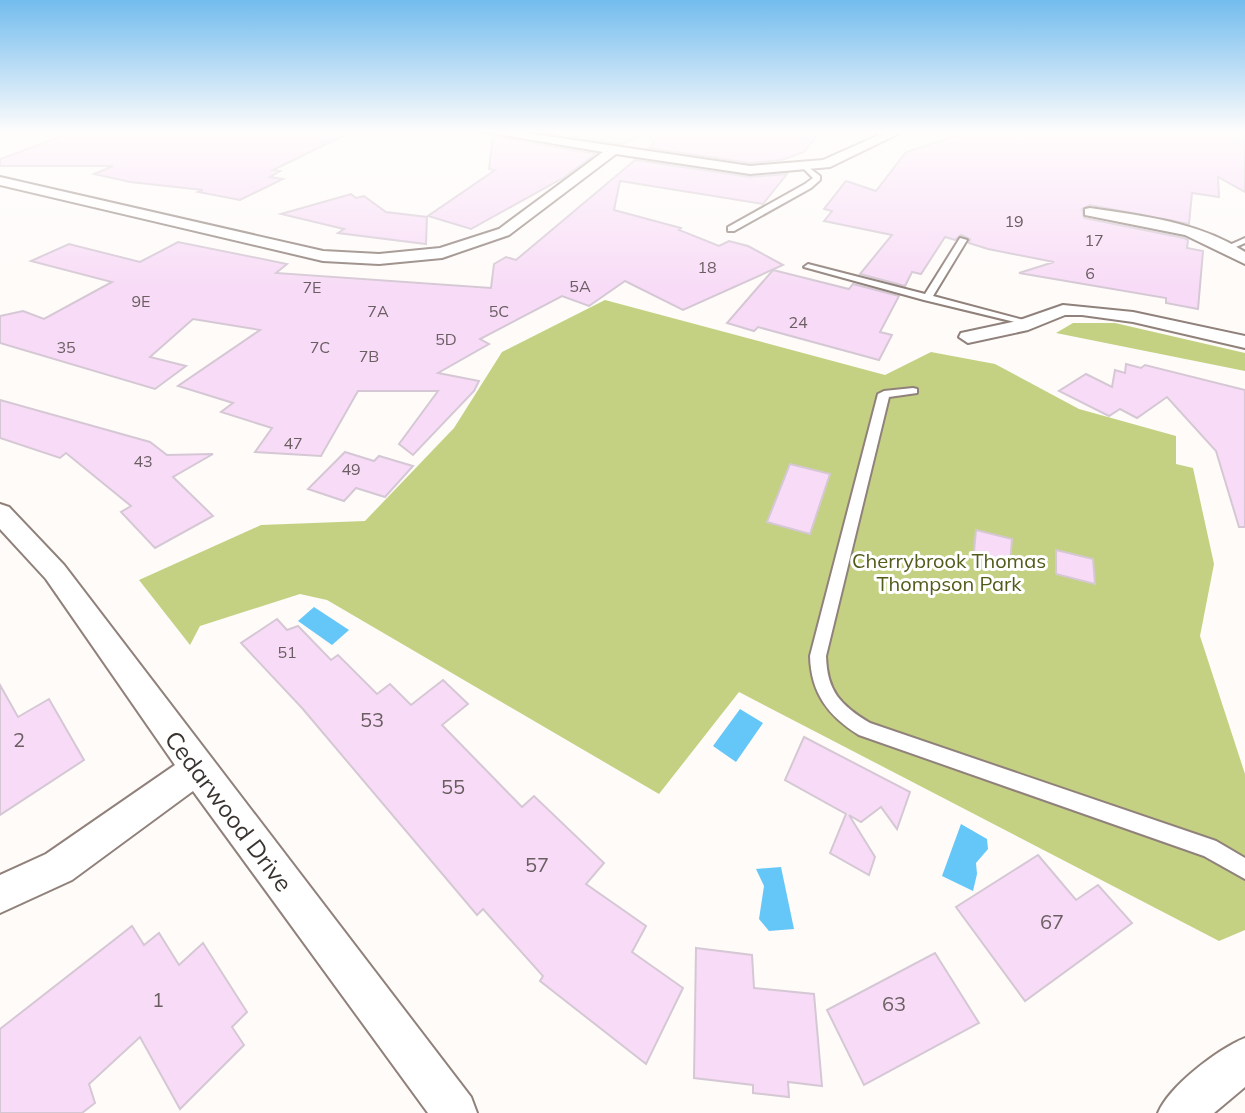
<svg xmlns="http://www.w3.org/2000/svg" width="1245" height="1113" font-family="Mulish,sans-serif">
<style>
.green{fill:#c4d182}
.water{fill:#64c7f8}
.building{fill:#f8dcf7;stroke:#d5c8d4;stroke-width:2}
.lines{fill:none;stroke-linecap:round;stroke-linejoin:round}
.service-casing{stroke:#90817b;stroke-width:4}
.minor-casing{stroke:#90817b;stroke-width:4}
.service{fill:#fff;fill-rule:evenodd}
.minor{fill:#fff;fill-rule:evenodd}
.labels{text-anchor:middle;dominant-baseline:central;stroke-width:6;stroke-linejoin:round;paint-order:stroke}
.number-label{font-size:16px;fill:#6a5e62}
.park-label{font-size:20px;fill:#535b1a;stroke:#fff}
.near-number-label{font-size:20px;fill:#6a5e62}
.near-street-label{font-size:24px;fill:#3a3431;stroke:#fff}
</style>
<rect width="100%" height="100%" fill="#fefbf9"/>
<g class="green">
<polygon points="605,300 885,375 931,352 995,364 1079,409 1176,436 1176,464 1193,468 1214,564 1200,636 1245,774 1245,930 1219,941 739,692 659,794 327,600 300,594 200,626 190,645 139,580 261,525 365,521 454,428 502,352"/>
<polygon points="1073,323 1115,323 1245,353 1245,371 1056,333"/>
</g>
<g class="water">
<polygon points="314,607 349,630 332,645 298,621"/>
<polygon points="740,709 763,723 736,762 713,746"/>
<polygon points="961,824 987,839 988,849 976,863 977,874 973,891 942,876"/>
<polygon points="781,867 794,929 769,931 759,919 764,886 756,869"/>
</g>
<g class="building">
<polygon points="76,131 353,131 273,170 280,171 270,177 283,179 240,200 198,192 203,190 130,182 94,174 113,166 0,166 0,159"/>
<polygon points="536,131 820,131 804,152 782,160 750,163 649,148 654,143 646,131 623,144"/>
<polygon points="972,131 1245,131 1245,192 1218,177 1219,197 1192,193 1189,224 1090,205 1082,209 1084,218 1184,238 1188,240 1187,248 1203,251 1198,309 1166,303 1166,298 1019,273 1054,262 988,249 969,243 970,239 961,235 955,240 945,237 921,274 912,272 905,286 860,274 892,235 824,221 832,211 824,209 846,181 876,191 906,152"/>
<polygon points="493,136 596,154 563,178 471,229 428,216 495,170 489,169"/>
<polygon points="635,160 750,177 787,174 763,204 620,181 614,210 681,228 679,230 719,246 729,241 748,246 783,265 683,310 625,281 589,306 562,296 480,339 489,344 438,373 479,381 474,391 413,455 399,444 438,391 358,391 321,456 255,452 272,428 221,412 233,403 178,386 260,330 193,319 150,357 186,366 155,389 0,343 0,316 23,311 44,319 112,282 31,261 69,244 140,262 178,242 287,264 276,273 491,288 494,264 506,257 516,260"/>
<polygon points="351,194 356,198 364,196 386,212 427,217 426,244 338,233 344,229 281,214"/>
<polygon points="773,270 849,289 853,284 899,296 880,332 892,335 879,360 758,327 754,331 727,323"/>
<polygon points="1126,364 1141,368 1145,365 1245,390 1245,527 1239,527 1216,451 1167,397 1137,418 1120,409 1109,416 1059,391 1086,374 1112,387 1115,370 1125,373"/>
<polygon points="0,400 150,442 167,455 213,454 173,477 213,516 155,548 121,512 131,506 66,453 60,458 0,438"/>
<polygon points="345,452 374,461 379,456 413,466 385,497 356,488 344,501 308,489"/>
<polygon points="790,464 830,474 810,534 767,522"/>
<polygon points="976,530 1012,539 1010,563 974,552"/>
<polygon points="1056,550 1093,559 1095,584 1056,574"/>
<polygon points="277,619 287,630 298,626 331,660 338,655 377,694 390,684 411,705 443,680 468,704 442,725 522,807 534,796 604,863 586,884 646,926 632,952 683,988 646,1064 540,981 543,976 483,909 477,915 302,708 241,643"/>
<polygon points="0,685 18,717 49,699 84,760 0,815"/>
<polygon points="804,737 910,792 897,829 881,807 861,822 849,815 875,857 869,875 830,853 846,814 785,780"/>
<polygon points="1038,855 1076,900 1098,885 1132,923 1025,1001 956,907"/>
<polygon points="132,926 144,945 159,933 179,965 203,943 247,1012 232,1027 244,1045 180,1109 140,1037 89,1084 95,1103 82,1113 0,1113 0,1029"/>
<polygon points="696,948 752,955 754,988 814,994 822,1086 788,1082 789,1097 753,1093 753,1085 694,1078"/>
<polygon points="935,953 979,1023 864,1085 827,1010"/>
</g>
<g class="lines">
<defs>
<g id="service">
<polygon points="804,167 808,167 820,176 820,180 811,188 734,231 728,231 728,227 805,184 813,178 804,169"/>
<polygon points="960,238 967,240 933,296 1031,322 1031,326 924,300 804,267 808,264 925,294"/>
<polygon points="1245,238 1245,243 1229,250 1225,247"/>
<path d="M913 388 917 389V393L889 397 826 656C827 691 840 705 870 723L1216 841 1245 858V879L1204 856 859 735C828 716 811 693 810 656L878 394 884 391Z"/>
</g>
<g id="minor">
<polygon points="481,131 513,131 750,166 823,160 888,131 904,131 830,167 750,174 616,154 509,235 442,258 379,264 323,261 0,185 0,177 323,251 379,254 440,248 499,229 603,152"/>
<path d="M1090 208C1143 216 1199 222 1245 252V264L1185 235 1085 215V209Z"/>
<polygon points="1063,305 1133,312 1245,336 1245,348 1133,322 1082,315 1065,315 1028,330 968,343 959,337 961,333 1017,321"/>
<polygon points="0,504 9,507 64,565 471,1097 477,1113 428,1113 193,791 72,880 0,913 0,875 46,854 175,765 46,579 0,529"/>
<path d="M1245 1038V1087L1214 1113H1158C1169 1086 1218 1049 1245 1038Z"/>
</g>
</defs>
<use href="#service" class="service-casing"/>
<use href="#minor" class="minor-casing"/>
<use href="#service" class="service"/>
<use href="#minor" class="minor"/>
</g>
<linearGradient id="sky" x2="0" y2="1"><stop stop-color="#73bcee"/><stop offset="0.46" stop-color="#fffdfc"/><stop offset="1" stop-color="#fffdfc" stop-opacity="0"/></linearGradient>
<rect width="1245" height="287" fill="url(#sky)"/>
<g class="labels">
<g class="number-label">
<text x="1014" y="221">19</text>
<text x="1094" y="240">17</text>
<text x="707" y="267">18</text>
<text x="1090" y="273">6</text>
<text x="580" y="286">5A</text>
<text x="312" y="287">7E</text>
<text x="141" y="301">9E</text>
<text x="378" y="311">7A</text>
<text x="499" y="311">5C</text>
<text x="798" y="322">24</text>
<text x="446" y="339">5D</text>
<text x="66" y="347">35</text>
<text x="320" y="347">7C</text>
<text x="369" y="356">7B</text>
<text x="293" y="443">47</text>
<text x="143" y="461">43</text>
<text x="351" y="469">49</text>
<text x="287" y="652">51</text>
</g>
<g class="park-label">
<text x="949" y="560">Cherrybrook Thomas<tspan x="949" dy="23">Thompson Park</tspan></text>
</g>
<g class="near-number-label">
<text x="372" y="719">53</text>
<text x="19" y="739">2</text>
<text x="453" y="786">55</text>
<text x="537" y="864">57</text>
<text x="1052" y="921">67</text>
<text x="158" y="999">1</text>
<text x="894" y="1003">63</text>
</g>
<g class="near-street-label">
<text transform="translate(229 811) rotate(53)">Cedarwood Drive</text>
</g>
</g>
</svg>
